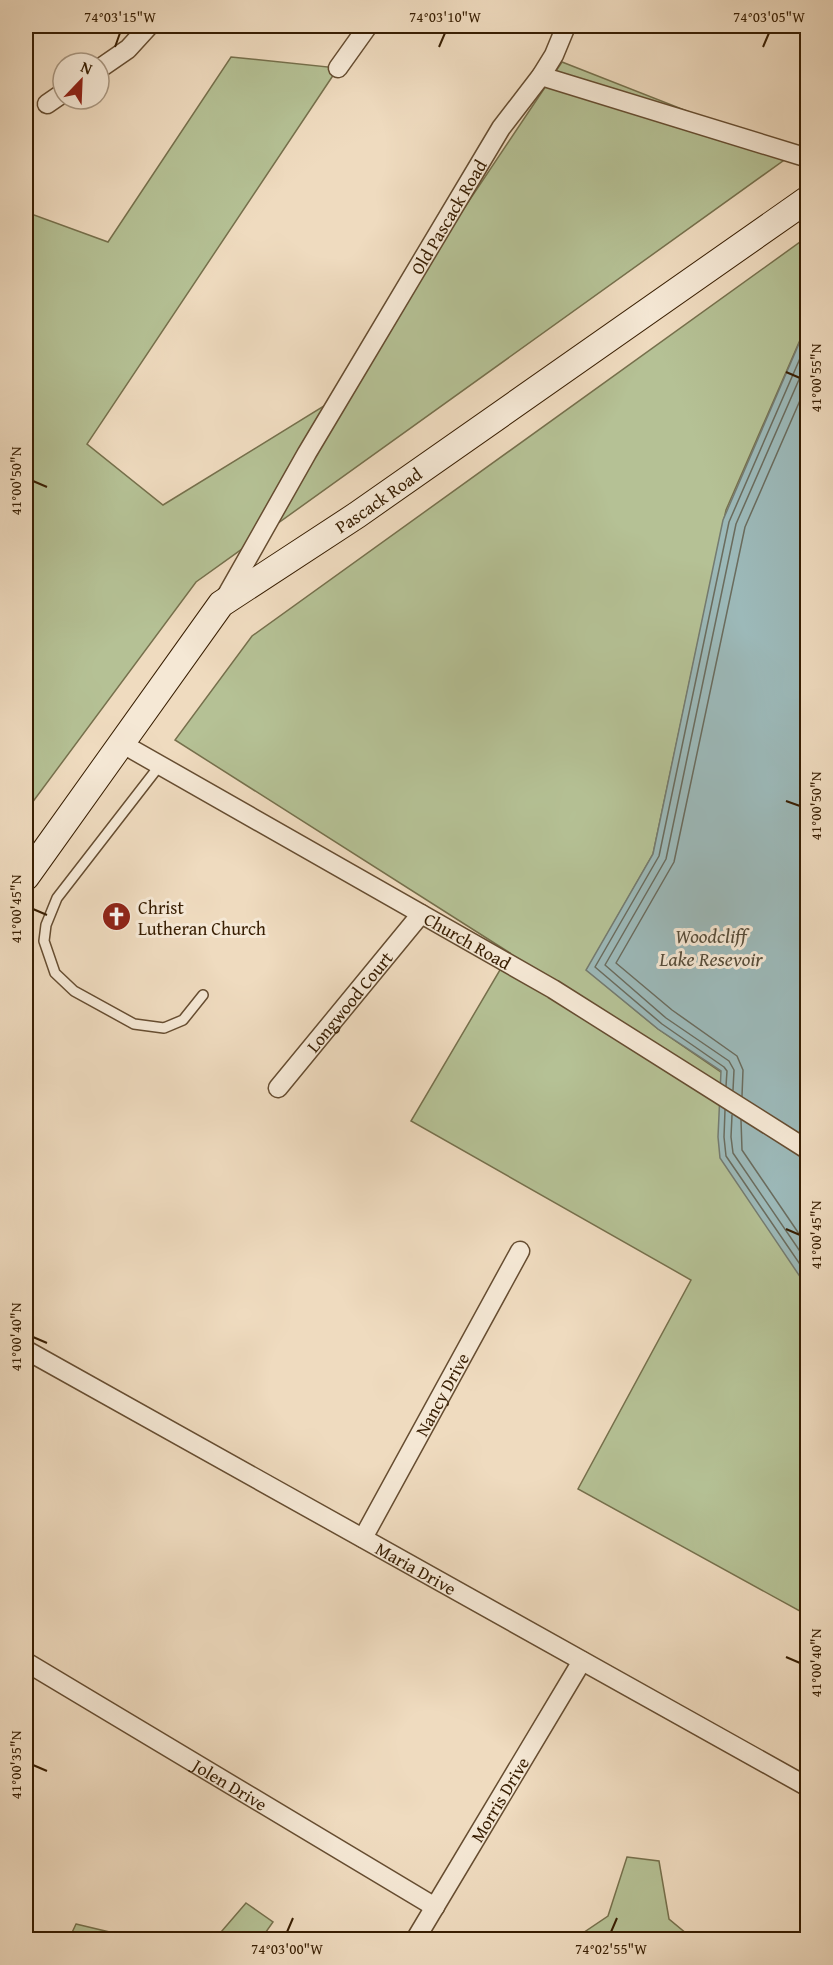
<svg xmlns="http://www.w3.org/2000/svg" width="833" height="1965" font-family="'Gentium Book Plus',serif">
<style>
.green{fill:#b5c195;stroke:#76704c;stroke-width:1.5}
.water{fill:#9cb9b9;stroke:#747b70;stroke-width:1.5}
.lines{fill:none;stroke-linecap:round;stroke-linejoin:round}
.shore{stroke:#6a6c5e;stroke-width:1.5}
.lane-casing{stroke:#664d31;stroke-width:12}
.street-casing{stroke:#664d31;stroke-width:21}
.secondary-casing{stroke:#381e02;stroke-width:28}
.lane{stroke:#f5e8d5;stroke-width:9}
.street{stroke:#f5e8d5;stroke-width:18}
.secondary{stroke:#f5e8d5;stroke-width:26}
.ticks{fill:none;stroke:#381e02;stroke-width:2}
.labels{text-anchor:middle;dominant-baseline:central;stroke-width:6;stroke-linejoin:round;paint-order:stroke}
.street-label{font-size:18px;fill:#381e02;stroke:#f5e8d5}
.poi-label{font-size:18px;fill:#381e02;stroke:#f5e8d5;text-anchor:start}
.water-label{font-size:20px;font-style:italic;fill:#564c39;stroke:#f5e8d5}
.neatline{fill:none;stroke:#381e02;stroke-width:2}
.ticks-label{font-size:15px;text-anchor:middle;fill:#381e02}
</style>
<rect width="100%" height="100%" fill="#efdbbf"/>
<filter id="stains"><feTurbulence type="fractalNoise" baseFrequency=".00333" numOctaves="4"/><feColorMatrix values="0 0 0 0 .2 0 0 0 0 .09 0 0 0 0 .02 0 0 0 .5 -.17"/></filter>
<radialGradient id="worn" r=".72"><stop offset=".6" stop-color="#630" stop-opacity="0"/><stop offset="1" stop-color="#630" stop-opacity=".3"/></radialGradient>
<g class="green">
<polygon points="231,57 338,68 87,444 163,505 337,398 562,62 794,153 196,582 26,811 26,212 108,242"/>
<polygon points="807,237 807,324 726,510 653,854 587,970 658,1029 807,1131 807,1615 578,1489 691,1280 411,1121 510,953 175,740 252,636"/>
<polygon points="627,1857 659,1861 669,1919 693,1939 574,1939 608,1916"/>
<polygon points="246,1903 273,1922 261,1939 215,1939"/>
<polygon points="76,1924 139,1939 69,1939"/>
</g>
<polygon class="water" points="807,325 807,1287 720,1158 718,1137 721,1071 658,1029 586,970 653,854 723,520"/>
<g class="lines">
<g class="shore">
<polyline points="726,1086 727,1071 724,1067 662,1024 595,967 659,856 729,522 808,340"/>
<polyline points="733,1090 734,1070 729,1061 666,1018 605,965 666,859 736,524 808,359"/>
<polyline points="742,1096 743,1070 737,1056 672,1010 616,963 674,862 745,527 808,382"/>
<polyline points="725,1110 724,1137 726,1156 808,1276"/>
<polyline points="732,1115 731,1137 733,1153 808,1263"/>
<polyline points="741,1120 742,1150 808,1247"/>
</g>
<defs>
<polyline id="lane" points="160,765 57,898 46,925 44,941 55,973 74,991 134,1024 164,1028 183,1020 203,995"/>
<g id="street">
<polyline points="338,68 368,26"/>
<polyline points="99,69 128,49 149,26"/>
<polyline points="541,76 808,158"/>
<polyline points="47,104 63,93"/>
<path id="s1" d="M224 600 307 453 501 128 541 76 554 55 566 26"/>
<path id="s2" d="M121 743 553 989 808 1150"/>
<path id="s3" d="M278 1088 421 914"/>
<path id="s4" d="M26 1350 808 1787"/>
<path id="s5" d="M363 1538 520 1251"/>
<path id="s6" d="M26 1662 435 1907"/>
<path id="s7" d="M415 1940 582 1661"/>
</g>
<g id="secondary">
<path id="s8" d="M26 877 221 604 357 515 808 199"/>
</g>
</defs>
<use href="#lane" class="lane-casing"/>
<use href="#street" class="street-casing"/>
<use href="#secondary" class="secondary-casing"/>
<use href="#lane" class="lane"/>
<use href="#street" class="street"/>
<use href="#secondary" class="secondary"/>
</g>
<path class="ticks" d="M115 47 120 33M439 47 445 33M763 47 769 33M786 372 800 378M33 481 47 487M786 801 800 806M33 909 47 915M786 1229 800 1235M33 1337 47 1343M786 1657 800 1663M33 1765 47 1771M287 1932 293 1918M611 1932 617 1918"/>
<defs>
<symbol id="church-disc" viewBox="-11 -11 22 22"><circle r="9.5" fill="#8f2418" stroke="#f5e8d5"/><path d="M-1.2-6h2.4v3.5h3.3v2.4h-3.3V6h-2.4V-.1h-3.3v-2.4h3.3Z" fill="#fff"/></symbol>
</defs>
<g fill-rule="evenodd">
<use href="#church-disc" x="100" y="900" width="33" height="33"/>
</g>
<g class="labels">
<g class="street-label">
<text stroke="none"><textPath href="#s1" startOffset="444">Old Pascack Road</textPath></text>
<text stroke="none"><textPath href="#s8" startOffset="524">Pascack Road</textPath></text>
<text stroke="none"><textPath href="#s2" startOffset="399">Church Road</textPath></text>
<text stroke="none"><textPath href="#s3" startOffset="112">Longwood Court</textPath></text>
<text stroke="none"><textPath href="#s5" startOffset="164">Nancy Drive</textPath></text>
<text stroke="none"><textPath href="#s4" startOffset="447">Maria Drive</textPath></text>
<text stroke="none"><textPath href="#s6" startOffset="238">Jolen Drive</textPath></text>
<text stroke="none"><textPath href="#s7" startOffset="164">Morris Drive</textPath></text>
</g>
<g class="poi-label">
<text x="138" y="907">Christ<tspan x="138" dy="21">Lutheran Church</tspan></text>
</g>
<g class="water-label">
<text x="711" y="935">Woodcliff<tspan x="711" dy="23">Lake Resevoir</tspan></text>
</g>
</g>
<rect width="833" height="1965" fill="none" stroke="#efdbbf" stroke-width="66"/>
<g transform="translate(81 81) rotate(23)"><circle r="28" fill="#f5e8d5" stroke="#a99781" stroke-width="1.5"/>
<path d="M0-4.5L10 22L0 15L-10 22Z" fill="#8f2418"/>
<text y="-9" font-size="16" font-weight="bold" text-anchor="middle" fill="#381e02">N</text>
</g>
<rect x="33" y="33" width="767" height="1899" class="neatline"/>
<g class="ticks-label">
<text x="120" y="22">74°03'15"W</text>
<text x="445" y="22">74°03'10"W</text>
<text x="769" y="22">74°03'05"W</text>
<text transform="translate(816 378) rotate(-90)" y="5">41°00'55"N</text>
<text transform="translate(16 481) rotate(-90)" y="5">41°00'50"N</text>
<text transform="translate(816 806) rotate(-90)" y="5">41°00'50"N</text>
<text transform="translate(16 909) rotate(-90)" y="5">41°00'45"N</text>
<text transform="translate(816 1235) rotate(-90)" y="5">41°00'45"N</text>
<text transform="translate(16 1337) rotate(-90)" y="5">41°00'40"N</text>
<text transform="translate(816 1663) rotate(-90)" y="5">41°00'40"N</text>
<text transform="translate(16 1765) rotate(-90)" y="5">41°00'35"N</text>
<text x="287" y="1954">74°03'00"W</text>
<text x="611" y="1954">74°02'55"W</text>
</g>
<rect width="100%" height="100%" filter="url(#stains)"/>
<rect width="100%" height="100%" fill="url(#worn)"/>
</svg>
